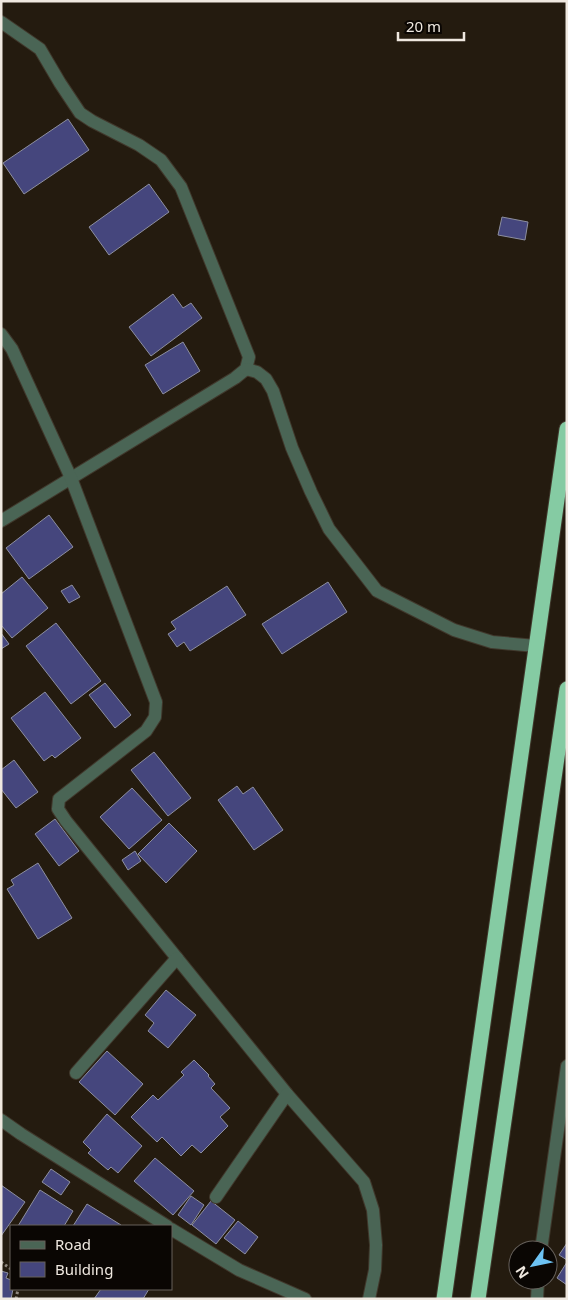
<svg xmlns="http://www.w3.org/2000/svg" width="568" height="1300" font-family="'Noto Sans',sans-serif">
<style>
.building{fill:#45467d;stroke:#8d8fa0}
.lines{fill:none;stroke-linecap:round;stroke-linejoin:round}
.street-casing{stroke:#40382c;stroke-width:14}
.highway-casing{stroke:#40382c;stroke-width:17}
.path{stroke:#90887f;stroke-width:3;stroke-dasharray:2.5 2.5;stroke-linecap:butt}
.street{stroke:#4a6555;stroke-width:12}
.highway{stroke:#85cba3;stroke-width:15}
</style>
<rect width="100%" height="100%" fill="#241b0f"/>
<g class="building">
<polygon points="68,119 89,150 24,194 3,163"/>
<polygon points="149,184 169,212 109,255 89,227"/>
<polygon points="502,217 528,222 525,240 498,235"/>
<polygon points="173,294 183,308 191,303 202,318 151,356 129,327"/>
<polygon points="183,342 200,371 163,394 145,365"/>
<polygon points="49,515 73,547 29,579 6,548"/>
<polygon points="22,577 48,608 12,638 1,625 1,594"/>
<polygon points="328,582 347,612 282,654 262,624"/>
<polygon points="72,585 80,597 69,603 61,591"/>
<polygon points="227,586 246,615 190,651 184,642 177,647 168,634 176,629 171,622"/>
<polygon points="56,623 101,681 71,704 26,646"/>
<polygon points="1,633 9,644 1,649"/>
<polygon points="105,683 131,715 115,728 89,695"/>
<polygon points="45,692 81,738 55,758 52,755 44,761 11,718"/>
<polygon points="154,752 191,798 168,816 131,770"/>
<polygon points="14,760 38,792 16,808 1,789 1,770"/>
<polygon points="237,786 243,794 253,787 283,830 254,850 218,800"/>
<polygon points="132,788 162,820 129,849 100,817"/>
<polygon points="55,819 79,851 59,866 35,834"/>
<polygon points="169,823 197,851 166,883 138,854"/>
<polygon points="135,851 141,861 128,870 122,860"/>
<polygon points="38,863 72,918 38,939 7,889 14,885 11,880"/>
<polygon points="166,990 196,1015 168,1048 148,1031 154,1023 145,1015"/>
<polygon points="107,1051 143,1084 115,1115 79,1082"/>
<polygon points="194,1060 209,1075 208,1076 215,1084 211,1088 230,1108 220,1117 228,1126 201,1153 192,1145 181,1156 162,1137 157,1142 131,1117 153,1095 158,1100 184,1075 181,1072"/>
<polygon points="107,1114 142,1146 118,1173 111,1167 108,1170 88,1153 91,1150 83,1142"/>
<polygon points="155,1158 194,1191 173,1215 134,1181"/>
<polygon points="51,1169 70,1182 61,1195 42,1182"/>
<polygon points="1,1185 25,1202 1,1236"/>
<polygon points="40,1190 73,1211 64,1226 18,1226"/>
<polygon points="191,1196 204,1205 191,1225 178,1215"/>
<polygon points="211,1201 235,1220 216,1244 192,1225"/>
<polygon points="87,1204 121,1225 120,1226 73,1226"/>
<polygon points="238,1221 258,1237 245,1254 224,1238"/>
<polygon points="567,1243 567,1260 559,1255"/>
<polygon points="567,1262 567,1285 557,1278"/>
<polygon points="1,1271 8,1273 6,1278 11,1280 11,1289 13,1289 11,1299 1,1299"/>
<polygon points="101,1289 149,1289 143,1299 94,1299"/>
</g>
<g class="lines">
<defs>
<g id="street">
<polyline points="1,22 40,49 60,83 80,113 92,121 139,145 161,160 181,187 249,357 246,369 235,378 1,521"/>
<polyline points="1,334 12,349 71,478 156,702 155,717 146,731 59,799 58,809 66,821 287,1094 364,1182 373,1210 376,1245 375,1270 369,1299"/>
<polyline points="246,369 257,372 266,379 273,391 292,448 311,492 329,529 377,591 454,630 492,642 536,646"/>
<polyline points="76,1073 177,958"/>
<polyline points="1,1120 21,1134 167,1226"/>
<polyline points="216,1197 287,1094"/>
<polyline points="171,1229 239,1270 305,1299"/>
<polyline points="541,1250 567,1066"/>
<polyline points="537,1299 538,1280"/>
</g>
<g id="highway">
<polyline points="444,1299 567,429"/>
<polyline points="478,1299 567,689"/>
</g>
</defs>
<use href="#street" class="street-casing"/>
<use href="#highway" class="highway-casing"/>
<g class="path">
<polyline points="1,1262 11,1269"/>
<polyline points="16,1299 18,1289"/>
</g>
<use href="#street" class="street"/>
<use href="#highway" class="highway"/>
</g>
<rect width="568" height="1300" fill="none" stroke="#efe8e0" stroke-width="5"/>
<rect x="10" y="1225" width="162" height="65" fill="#0a0603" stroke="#66605b"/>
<rect x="20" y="1241" width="25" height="8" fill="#4a6555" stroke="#66605b"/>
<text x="55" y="1250" font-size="15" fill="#efe8e0">Road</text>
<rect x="20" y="1262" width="25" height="15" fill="#45467d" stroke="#66605b"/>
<text x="55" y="1275" font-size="15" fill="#efe8e0">Building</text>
<g transform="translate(533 1265) rotate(237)"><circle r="24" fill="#0a0603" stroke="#66605b"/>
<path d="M0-4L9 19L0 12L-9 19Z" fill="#6dc2f3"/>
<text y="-8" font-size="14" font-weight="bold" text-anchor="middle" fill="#efe8e0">N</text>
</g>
<path d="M398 32v8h66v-8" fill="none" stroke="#efe8e0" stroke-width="2.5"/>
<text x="406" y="32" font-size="15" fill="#efe8e0" stroke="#0a0603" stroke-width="4" paint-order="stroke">20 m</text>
</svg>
